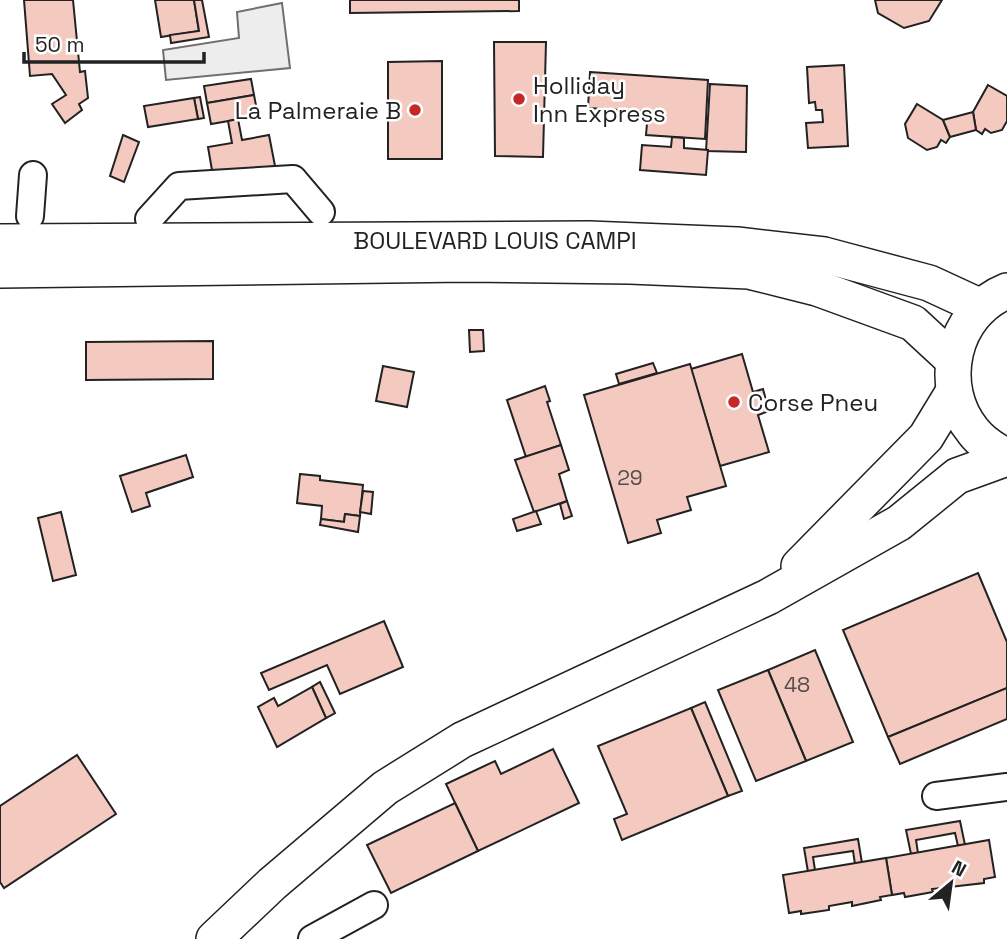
<svg xmlns="http://www.w3.org/2000/svg" width="1007" height="939" font-family="'Space Grotesk',sans-serif">
<style>
.parking{fill:#ededed;stroke:#6f6f6f;stroke-width:2}
.building{fill:#f3c9c0;stroke:#222;stroke-width:2}
.lines{fill:none;stroke-linecap:round;stroke-linejoin:round}
.minor-casing{stroke:#222;stroke-width:30}
.major-casing{stroke:#222;stroke-width:38}
.minor{stroke:#fff;stroke-width:26}
.major{stroke:#fff;stroke-width:35}
.poi-dot{fill:#c62828;stroke:#fff;stroke-width:2.5}
.labels{text-anchor:middle;dominant-baseline:central;stroke-width:5;stroke-linejoin:round;paint-order:stroke}
.number-label{font-size:21px;fill:#564c4a}
.poi-label{font-size:24px;fill:#222;stroke:#fff;text-anchor:start}
.street-label{font-size:24px;fill:#222;stroke:#fff}
</style>
<rect width="100%" height="100%" fill="#fff"/>
<polygon class="parking" points="282,3 290,68 166,80 163,50 239,38 237,12"/>
<g class="building">
<polygon points="24,0 73,0 80,72 85,71 88,98 79,104 82,110 65,123 52,104 66,95 52,74 30,76"/>
<polygon points="155,0 194,0 199,31 161,37"/>
<polygon points="194,0 202,0 209,37 171,43 170,35 199,31"/>
<polygon points="350,0 519,0 519,11 350,13"/>
<polygon points="875,0 942,0 929,21 904,28 878,13"/>
<polygon points="494,42 546,42 543,157 495,156"/>
<polygon points="442,61 442,159 388,159 388,62"/>
<polygon points="844,65 848,146 808,148 806,123 823,122 822,110 816,110 815,102 809,103 807,67"/>
<polygon points="590,72 708,80 705,139 646,135 648,112 588,108"/>
<polygon points="251,79 254,95 207,103 204,86"/>
<polygon points="710,84 747,86 746,152 706,151"/>
<polygon points="988,85 1007,96 1007,121 1002,130 991,133 985,129 982,134 976,130 973,112"/>
<polygon points="254,95 258,116 211,124 207,103"/>
<polygon points="200,97 204,118 198,119 194,98"/>
<polygon points="194,98 198,119 148,127 144,106"/>
<polygon points="917,104 943,120 950,137 946,143 941,140 937,147 927,150 908,138 905,124"/>
<polygon points="973,112 976,130 950,137 943,120"/>
<polygon points="238,119 242,140 269,135 275,166 213,176 208,147 232,143 228,121"/>
<polygon points="123,135 139,142 124,182 110,176"/>
<polygon points="672,137 684,138 684,148 708,150 706,175 640,170 642,145 671,147"/>
<polygon points="469,330 483,330 484,351 470,352"/>
<polygon points="213,341 213,379 86,380 86,342"/>
<polygon points="742,354 753,392 763,389 769,411 758,415 769,452 720,466 691,369"/>
<polygon points="653,363 657,373 619,384 616,374"/>
<polygon points="690,364 726,486 687,497 691,510 657,520 661,533 628,543 584,395"/>
<polygon points="383,366 414,372 407,407 376,401"/>
<polygon points="545,386 550,401 547,402 561,445 526,457 507,400"/>
<polygon points="561,445 569,470 559,474 567,501 534,512 515,460"/>
<polygon points="186,455 193,477 146,493 150,506 132,512 120,476"/>
<polygon points="300,474 320,476 320,480 363,485 360,516 345,514 344,522 321,519 322,506 297,503"/>
<polygon points="363,491 373,492 371,514 360,512"/>
<polygon points="567,501 572,516 564,519 560,504"/>
<polygon points="536,511 541,524 517,531 513,519"/>
<polygon points="61,512 76,575 53,581 38,518"/>
<polygon points="345,514 360,516 358,532 320,525 321,519 344,522"/>
<polygon points="978,573 1007,642 1007,688 888,737 843,630"/>
<polygon points="384,621 403,667 340,694 327,665 269,690 261,673"/>
<polygon points="815,650 853,742 806,761 768,670"/>
<polygon points="768,670 806,761 756,781 718,690"/>
<polygon points="320,682 335,713 326,718 312,687"/>
<polygon points="312,687 326,718 277,747 258,707 274,698 278,706"/>
<polygon points="1007,688 1007,719 900,764 888,737"/>
<polygon points="705,702 742,791 728,796 691,708"/>
<polygon points="691,708 728,796 622,840 614,819 627,814 598,746"/>
<polygon points="553,749 579,803 478,851 446,784 495,761 501,774"/>
<polygon points="77,755 116,814 4,888 0,882 0,806"/>
<polygon points="455,803 478,851 391,893 367,845"/>
<polygon points="960,821 965,845 958,846 955,833 916,840 918,853 911,854 906,830"/>
<polygon points="858,839 862,863 855,864 853,851 813,857 815,870 808,872 804,848"/>
<polygon points="989,840 995,877 984,879 984,883 932,889 933,892 905,897 904,893 892,895 886,858"/>
<polygon points="886,858 892,895 880,897 881,900 852,906 852,902 829,906 829,910 801,914 801,911 789,913 783,875"/>
</g>
<g class="lines">
<defs>
<g id="minor">
<polyline points="30,216 33,175"/>
<polyline points="149,219 179,186 293,179 321,212"/>
<polyline points="936,796 1007,787"/>
<polyline points="312,939 374,905"/>
</g>
<g id="major">
<polyline points="0,242 589,239 737,245 824,255 929,283 981,307"/>
<polyline points="0,270 466,264 630,266 749,271 817,288 913,323 953,360"/>
<path d="M1007 291C952 313 936 386 973 431 982 443 994 450 1007 457"/>
<polyline points="799,566 926,437 954,391"/>
<polyline points="214,939 272,884 385,788 462,740 768,597 899,523 957,476 1007,458"/>
</g>
</defs>
<use href="#minor" class="minor-casing"/>
<use href="#major" class="major-casing"/>
<use href="#minor" class="minor"/>
<use href="#major" class="major"/>
</g>
<g class="poi-dot">
<circle cx="519" cy="99" r="7"/>
<circle cx="415" cy="110" r="7"/>
<circle cx="734" cy="402" r="7"/>
</g>
<g class="labels">
<g class="number-label">
<text x="630" y="477">29</text>
<text x="797" y="684">48</text>
</g>
<g class="poi-label">
<text x="533" y="85">Holliday<tspan x="533" dy="28">Inn Express</tspan></text>
<text x="401" y="110" text-anchor="end">La Palmeraie B</text>
<text x="748" y="402">Corse Pneu</text>
</g>
<g class="street-label">
<text x="495" y="240">BOULEVARD LOUIS CAMPI</text>
</g>
</g>
<g transform="translate(951 883) rotate(29)" stroke="#ffffff" stroke-width="5" paint-order="stroke">
<path d="M0-5L12 26L0 18L-12 26Z" fill="#222222"/>
<text y="-10" font-size="19" font-weight="bold" text-anchor="middle" fill="#222222">N</text>
</g>
<path d="M24 52v10h180v-10" fill="none" stroke="#222222" stroke-width="3.5"/>
<text x="35" y="52" font-size="21" fill="#222222" stroke="#ffffff" stroke-width="5" paint-order="stroke">50 m</text>
</svg>
